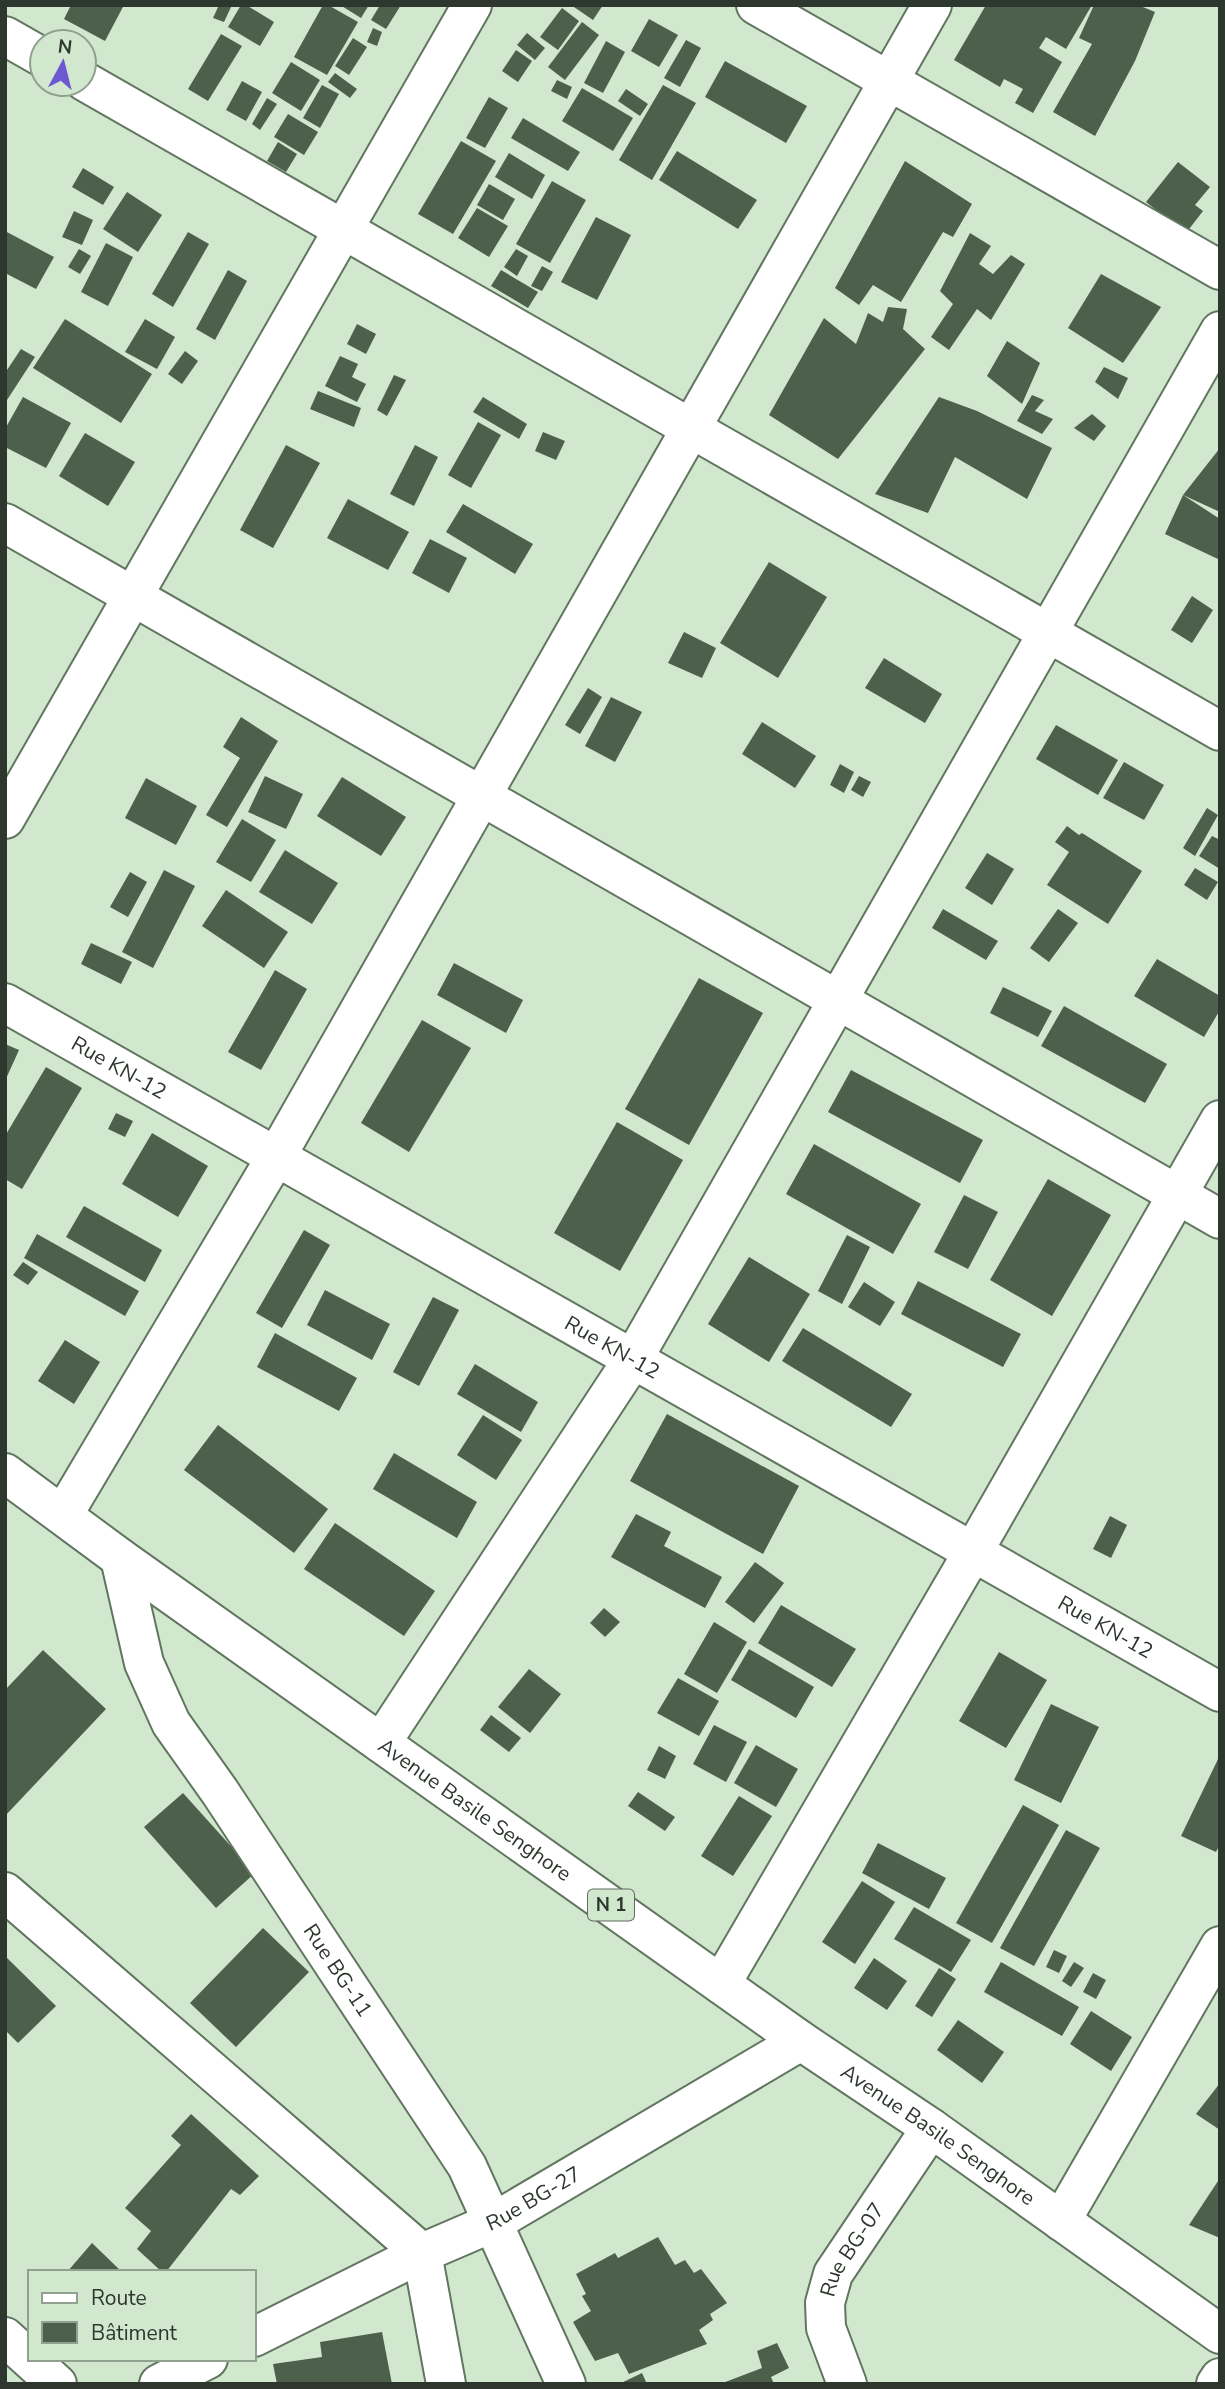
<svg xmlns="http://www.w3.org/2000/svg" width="1225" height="2389" font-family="'Nunito Sans',sans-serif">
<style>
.building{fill:#4c604b}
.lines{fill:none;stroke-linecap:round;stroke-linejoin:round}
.minor-casing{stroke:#61765f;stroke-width:42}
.highway-casing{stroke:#61765f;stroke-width:42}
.minor{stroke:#fff;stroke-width:38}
.highway{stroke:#fff;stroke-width:38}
.labels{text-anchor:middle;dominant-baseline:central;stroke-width:7;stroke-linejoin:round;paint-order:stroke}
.shield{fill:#d1e8cf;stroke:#5f6c5e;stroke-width:2}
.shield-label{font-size:19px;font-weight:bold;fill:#2e372e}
.street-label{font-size:21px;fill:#2e372e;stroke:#d1e8cf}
</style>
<rect width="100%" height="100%" fill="#d1e8cf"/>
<g class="building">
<polygon points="71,5 124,5 105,41 64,19"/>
<polygon points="219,5 232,5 224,22 213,18"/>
<polygon points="241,5 246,5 274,22 260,46 228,27"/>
<polygon points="323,5 328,5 358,22 327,75 294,57"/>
<polygon points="340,5 369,5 361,18"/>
<polygon points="380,5 401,5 386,29 371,20"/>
<polygon points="571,5 603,5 593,20"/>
<polygon points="986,5 1092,5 1066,49 1046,37 1039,48 1062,62 1033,113 1015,103 1023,89 1004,79 1000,87 954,60"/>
<polygon points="1094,5 1138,5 1155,12 1135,61 1095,136 1053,112 1092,44 1079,38"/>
<polygon points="562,8 579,21 558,50 540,37"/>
<polygon points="649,19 678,35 659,67 631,51"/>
<polygon points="582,22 599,35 565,80 548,67"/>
<polygon points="373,28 382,32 377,46 367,42"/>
<polygon points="527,33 545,48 535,60 517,45"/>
<polygon points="221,34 242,46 208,101 188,89"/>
<polygon points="353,38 367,47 349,75 335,66"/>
<polygon points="686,40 701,48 680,87 664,78"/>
<polygon points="606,41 625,52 603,93 584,83"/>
<polygon points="516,50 532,61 518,82 502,71"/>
<polygon points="725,61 807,106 786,143 705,97"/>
<polygon points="291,62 320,80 301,111 272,93"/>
<polygon points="335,73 357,89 350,98 328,82"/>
<polygon points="557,80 572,87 567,99 551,91"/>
<polygon points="242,81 262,92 246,121 226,110"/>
<polygon points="322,85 339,94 320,128 303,118"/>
<polygon points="663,85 696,103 652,180 619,160"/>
<polygon points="582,88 633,118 613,151 562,121"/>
<polygon points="626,89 648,104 640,116 618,101"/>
<polygon points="489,97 508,108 485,148 466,138"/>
<polygon points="267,98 277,104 260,130 252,124"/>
<polygon points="288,114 318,132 304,155 274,137"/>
<polygon points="523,118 580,152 568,171 511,138"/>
<polygon points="461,141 496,161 453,234 418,214"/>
<polygon points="278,142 297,154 286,172 267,161"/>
<polygon points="677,151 757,200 738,229 659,180"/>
<polygon points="509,153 545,175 532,199 495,177"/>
<polygon points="905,161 972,204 953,237 943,232 901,302 873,285 859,305 835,288"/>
<polygon points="1178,162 1210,187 1195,205 1203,211 1186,233 1146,202"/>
<polygon points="83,168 114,187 103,205 72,187"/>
<polygon points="552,181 586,200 550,263 516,244"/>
<polygon points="489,184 515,199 503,220 477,205"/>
<polygon points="127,192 162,215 138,252 103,229"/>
<polygon points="477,208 508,226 489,257 458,238"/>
<polygon points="74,211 93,220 82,245 62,237"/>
<polygon points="596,217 631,235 597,300 561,282"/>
<polygon points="5,231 54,257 36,289 5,273"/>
<polygon points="188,232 209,244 173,307 152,294"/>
<polygon points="970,233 991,246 979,264 993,274 1011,255 1025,264 991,320 977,309 949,350 931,337 953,304 940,291"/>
<polygon points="106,243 133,257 108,306 81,292"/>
<polygon points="79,249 91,256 80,274 68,267"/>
<polygon points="516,249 528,256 517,276 504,267"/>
<polygon points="542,266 553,272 542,291 531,286"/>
<polygon points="228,270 247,281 215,340 196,329"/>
<polygon points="501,270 538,292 528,308 491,286"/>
<polygon points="1101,274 1161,307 1123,363 1068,328"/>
<polygon points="888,307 907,309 903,329 925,349 838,459 769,415 824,318 856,344 868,313 883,322"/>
<polygon points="65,319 152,374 121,423 33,368"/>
<polygon points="145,319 175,337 157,369 125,352"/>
<polygon points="357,324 376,334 366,354 347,344"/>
<polygon points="1007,341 1040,363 1022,404 987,376"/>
<polygon points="21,349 35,357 7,400 5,399 5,373"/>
<polygon points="185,351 198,361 182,384 168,374"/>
<polygon points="340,356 358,364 352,377 366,384 357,402 325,386"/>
<polygon points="1104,367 1128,378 1118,399 1095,382"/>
<polygon points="394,375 406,380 387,416 377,410"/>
<polygon points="318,391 361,408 354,427 310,409"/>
<polygon points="1032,395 1044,400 1035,411 1053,419 1042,434 1017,421"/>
<polygon points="23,397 71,423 46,468 5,447 5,429"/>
<polygon points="483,397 527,424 519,439 473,412"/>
<polygon points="939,397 977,411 1052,448 1027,499 955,457 928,513 875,494"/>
<polygon points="1092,414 1106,426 1094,441 1074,428"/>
<polygon points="478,422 501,435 471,488 448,475"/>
<polygon points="543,432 565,441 556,460 535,451"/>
<polygon points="85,433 135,462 108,506 59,476"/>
<polygon points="286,445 320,463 273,548 240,530"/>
<polygon points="415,445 438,457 414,506 390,494"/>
<polygon points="1220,448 1220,512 1183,495"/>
<polygon points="1183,495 1220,519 1220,560 1165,534"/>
<polygon points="348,499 409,532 388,570 327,538"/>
<polygon points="463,504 533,544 515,574 446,532"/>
<polygon points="430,539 467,558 449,593 412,573"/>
<polygon points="769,562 827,597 778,678 720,643"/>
<polygon points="1192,596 1213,610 1192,643 1171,630"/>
<polygon points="684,632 716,648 702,678 668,663"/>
<polygon points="884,658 942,694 925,723 865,688"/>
<polygon points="588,688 602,697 580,734 565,725"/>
<polygon points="611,697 642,712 615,762 585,746"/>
<polygon points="241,717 278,741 227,827 206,815 240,758 223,747"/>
<polygon points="762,722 816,756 795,788 742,754"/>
<polygon points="1056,725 1118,760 1098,795 1036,759"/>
<polygon points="1124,762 1164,785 1144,820 1103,798"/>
<polygon points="840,764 854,772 844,793 830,785"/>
<polygon points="265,776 303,794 286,829 248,812"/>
<polygon points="859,776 871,782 863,797 851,790"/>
<polygon points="342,777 406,817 381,856 317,816"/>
<polygon points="146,778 197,806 176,845 125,818"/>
<polygon points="1207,808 1218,815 1195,856 1183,848"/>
<polygon points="242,819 276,840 251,882 216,862"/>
<polygon points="1067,826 1079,835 1082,833 1142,871 1108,924 1047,885 1069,852 1055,842"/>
<polygon points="1212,836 1220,840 1220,869 1199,856"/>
<polygon points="285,850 338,883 312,924 259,892"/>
<polygon points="987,853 1014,869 992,905 965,888"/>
<polygon points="1195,868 1218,882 1207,900 1184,885"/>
<polygon points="164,870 195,886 153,968 122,952"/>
<polygon points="130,872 147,882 128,917 110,907"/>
<polygon points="226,890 288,932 264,968 202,926"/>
<polygon points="943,909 998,941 986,960 932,928"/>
<polygon points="1058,909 1078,923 1049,962 1030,948"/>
<polygon points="91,943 132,962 121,984 81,964"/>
<polygon points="1157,959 1220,996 1220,1010 1204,1037 1134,996"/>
<polygon points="454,963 523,1000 506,1033 437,995"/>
<polygon points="275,970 307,989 261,1070 228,1052"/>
<polygon points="699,978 763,1013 689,1145 625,1109"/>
<polygon points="1003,987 1052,1011 1038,1037 990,1013"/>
<polygon points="1064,1006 1167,1064 1145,1103 1041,1046"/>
<polygon points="422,1020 471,1048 409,1152 361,1123"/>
<polygon points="5,1044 19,1050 5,1081"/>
<polygon points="46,1067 82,1088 22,1189 5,1179 5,1136"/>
<polygon points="851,1070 983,1140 960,1183 828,1112"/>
<polygon points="116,1113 133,1121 125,1137 108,1129"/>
<polygon points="617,1122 683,1160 620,1271 554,1233"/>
<polygon points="152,1133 208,1166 178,1217 122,1184"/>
<polygon points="814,1144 921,1204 893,1254 786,1194"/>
<polygon points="1048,1179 1111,1215 1052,1316 990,1280"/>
<polygon points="964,1195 998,1212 968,1269 934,1252"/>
<polygon points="84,1206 162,1250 145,1282 66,1237"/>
<polygon points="304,1230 330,1245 282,1328 256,1313"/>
<polygon points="37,1234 139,1291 125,1316 24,1258"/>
<polygon points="847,1235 870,1247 842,1304 818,1291"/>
<polygon points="749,1257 810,1294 769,1362 708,1324"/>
<polygon points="23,1262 38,1272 28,1285 13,1275"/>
<polygon points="918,1281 1021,1334 1003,1367 901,1314"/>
<polygon points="864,1282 895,1302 880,1326 848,1307"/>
<polygon points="325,1290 390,1324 372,1360 307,1325"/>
<polygon points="433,1297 459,1310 419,1386 393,1372"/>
<polygon points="803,1328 912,1394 891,1427 782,1361"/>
<polygon points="275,1333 357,1378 339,1411 257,1367"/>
<polygon points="65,1340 100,1362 74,1404 38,1381"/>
<polygon points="475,1364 538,1402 521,1432 457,1394"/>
<polygon points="667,1414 799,1486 763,1554 630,1481"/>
<polygon points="483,1415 522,1440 496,1480 457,1455"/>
<polygon points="218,1425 328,1509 294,1553 184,1470"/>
<polygon points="394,1453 477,1502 457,1538 373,1489"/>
<polygon points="636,1514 671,1532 664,1546 722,1577 705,1608 611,1557"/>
<polygon points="1110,1516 1127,1525 1111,1558 1093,1549"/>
<polygon points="335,1523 435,1591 404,1636 304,1569"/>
<polygon points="755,1562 784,1583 754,1623 725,1602"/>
<polygon points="781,1605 856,1649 832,1687 758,1643"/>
<polygon points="604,1608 620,1622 605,1637 590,1623"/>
<polygon points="714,1622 747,1642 717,1693 684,1674"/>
<polygon points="749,1649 814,1687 796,1718 731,1680"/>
<polygon points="43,1650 106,1709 5,1816 5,1690"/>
<polygon points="999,1652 1047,1680 1006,1748 959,1721"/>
<polygon points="529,1669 561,1694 530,1733 498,1707"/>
<polygon points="678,1678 719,1701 699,1736 657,1713"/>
<polygon points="1051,1704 1099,1727 1061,1803 1014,1780"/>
<polygon points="491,1715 521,1738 509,1752 480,1730"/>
<polygon points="714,1725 747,1742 726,1782 693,1764"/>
<polygon points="756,1745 798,1769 776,1807 734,1783"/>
<polygon points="659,1746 676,1756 665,1779 647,1770"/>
<polygon points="1220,1755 1220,1844 1216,1852 1181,1836"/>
<polygon points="638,1792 675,1817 665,1831 628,1806"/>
<polygon points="183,1793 255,1873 216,1908 144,1827"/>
<polygon points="739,1796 772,1816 733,1876 701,1856"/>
<polygon points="1023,1805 1059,1825 992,1943 956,1923"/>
<polygon points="1066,1830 1100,1848 1034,1966 1000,1948"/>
<polygon points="878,1843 946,1878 929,1909 862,1873"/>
<polygon points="862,1881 895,1902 855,1964 822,1942"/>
<polygon points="914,1907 971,1940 951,1972 894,1939"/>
<polygon points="263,1928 309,1972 236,2047 190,2003"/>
<polygon points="1054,1950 1067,1956 1059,1973 1046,1967"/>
<polygon points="5,1956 56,2006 18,2043 5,2030"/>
<polygon points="874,1958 907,1981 887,2010 854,1988"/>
<polygon points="1001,1962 1079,2007 1062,2036 984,1992"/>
<polygon points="1074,1962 1084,1968 1071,1987 1062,1981"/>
<polygon points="939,1968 956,1979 932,2017 915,2006"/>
<polygon points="1093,1973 1106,1980 1096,1999 1083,1992"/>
<polygon points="1091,2011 1132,2037 1111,2071 1070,2044"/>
<polygon points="958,2020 1004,2052 982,2083 937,2050"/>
<polygon points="1220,2083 1220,2130 1196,2114"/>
<polygon points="191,2114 259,2176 240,2195 231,2189 166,2272 162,2272 137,2249 151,2231 125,2208 181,2145 171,2136"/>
<polygon points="1220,2178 1220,2238 1189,2225"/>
<polygon points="658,2237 675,2265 685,2260 694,2273 701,2269 727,2303 710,2314 713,2320 699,2330 707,2344 629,2374 618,2353 595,2361 573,2322 591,2311 582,2296 586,2294 576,2274 615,2253 618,2258"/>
<polygon points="92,2243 122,2272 67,2272"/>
<polygon points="382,2332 392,2384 277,2384 273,2364 322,2357 320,2342"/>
<polygon points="777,2343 789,2368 771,2377 774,2384 720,2384 762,2368 757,2351"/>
<polygon points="642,2373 647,2384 619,2384"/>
</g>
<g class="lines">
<defs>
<g id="minor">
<polyline points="756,5 1220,270"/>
<polyline points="5,36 42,57"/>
<polyline points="84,81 1220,731"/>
<polyline points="5,523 1220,1219"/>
<polyline points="5,819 472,5"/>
<path id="s1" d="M5 1003 1220 1692"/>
<polyline points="63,1515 276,1157 932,5"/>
<path id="s2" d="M120 1558 144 1663 171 1723 220 1792 467 2166 566 2384"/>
<polyline points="381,1743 633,1359 1220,331"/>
<polyline points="5,1892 422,2253 446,2384"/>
<polyline points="721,1984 973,1552 1220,1120"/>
<polyline points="1061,2221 1220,1946"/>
<polyline points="5,2337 57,2384"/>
<path id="s3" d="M254 2337 422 2253 494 2222 801 2041"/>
<polyline points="159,2384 208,2359"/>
<path id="s4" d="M847 2384 826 2328 825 2303 833 2274 931 2128"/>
<polyline points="1216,2384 1220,2378"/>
</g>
<g id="highway">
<path id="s5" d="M5 1473 120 1558 801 2041 931 2128 1220 2334"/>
</g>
</defs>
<use href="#minor" class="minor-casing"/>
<use href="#highway" class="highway-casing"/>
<use href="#minor" class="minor"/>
<use href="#highway" class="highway"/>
</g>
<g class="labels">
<rect class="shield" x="588" y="1889.5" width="46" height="31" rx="5"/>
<g class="shield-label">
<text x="611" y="1905">N 1</text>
</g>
<g class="street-label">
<text stroke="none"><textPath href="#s1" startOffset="131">Rue KN-12</textPath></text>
<text stroke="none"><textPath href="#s1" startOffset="698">Rue KN-12</textPath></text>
<text stroke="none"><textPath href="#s1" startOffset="1265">Rue KN-12</textPath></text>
<text stroke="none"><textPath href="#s5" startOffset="578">Avenue Basile Senghore</textPath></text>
<text stroke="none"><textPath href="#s2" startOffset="472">Rue BG-11</textPath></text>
<text stroke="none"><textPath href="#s5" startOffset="1144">Avenue Basile Senghore</textPath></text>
<text stroke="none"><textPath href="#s3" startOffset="312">Rue BG-27</textPath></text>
<text stroke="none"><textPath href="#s4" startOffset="145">Rue BG-07</textPath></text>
</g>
</g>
<rect width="1225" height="2389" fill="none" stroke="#2e372e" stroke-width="14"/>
<rect x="28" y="2270" width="228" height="91" fill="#d1e8cf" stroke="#90a18f" stroke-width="2"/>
<rect x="42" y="2293" width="35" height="10" fill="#ffffff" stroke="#90a18f" stroke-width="2"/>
<text x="91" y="2305" font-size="21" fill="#2e372e">Route</text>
<rect x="42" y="2322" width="35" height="21" fill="#4c604b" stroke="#90a18f" stroke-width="2"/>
<text x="91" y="2340" font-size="21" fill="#2e372e">Bâtiment</text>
<g transform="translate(63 63) rotate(7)"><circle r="33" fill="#d1e8cf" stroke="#90a18f" stroke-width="2"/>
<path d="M0-5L12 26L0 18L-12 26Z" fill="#6d58d2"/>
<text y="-10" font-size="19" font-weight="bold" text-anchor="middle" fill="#2e372e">N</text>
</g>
</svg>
